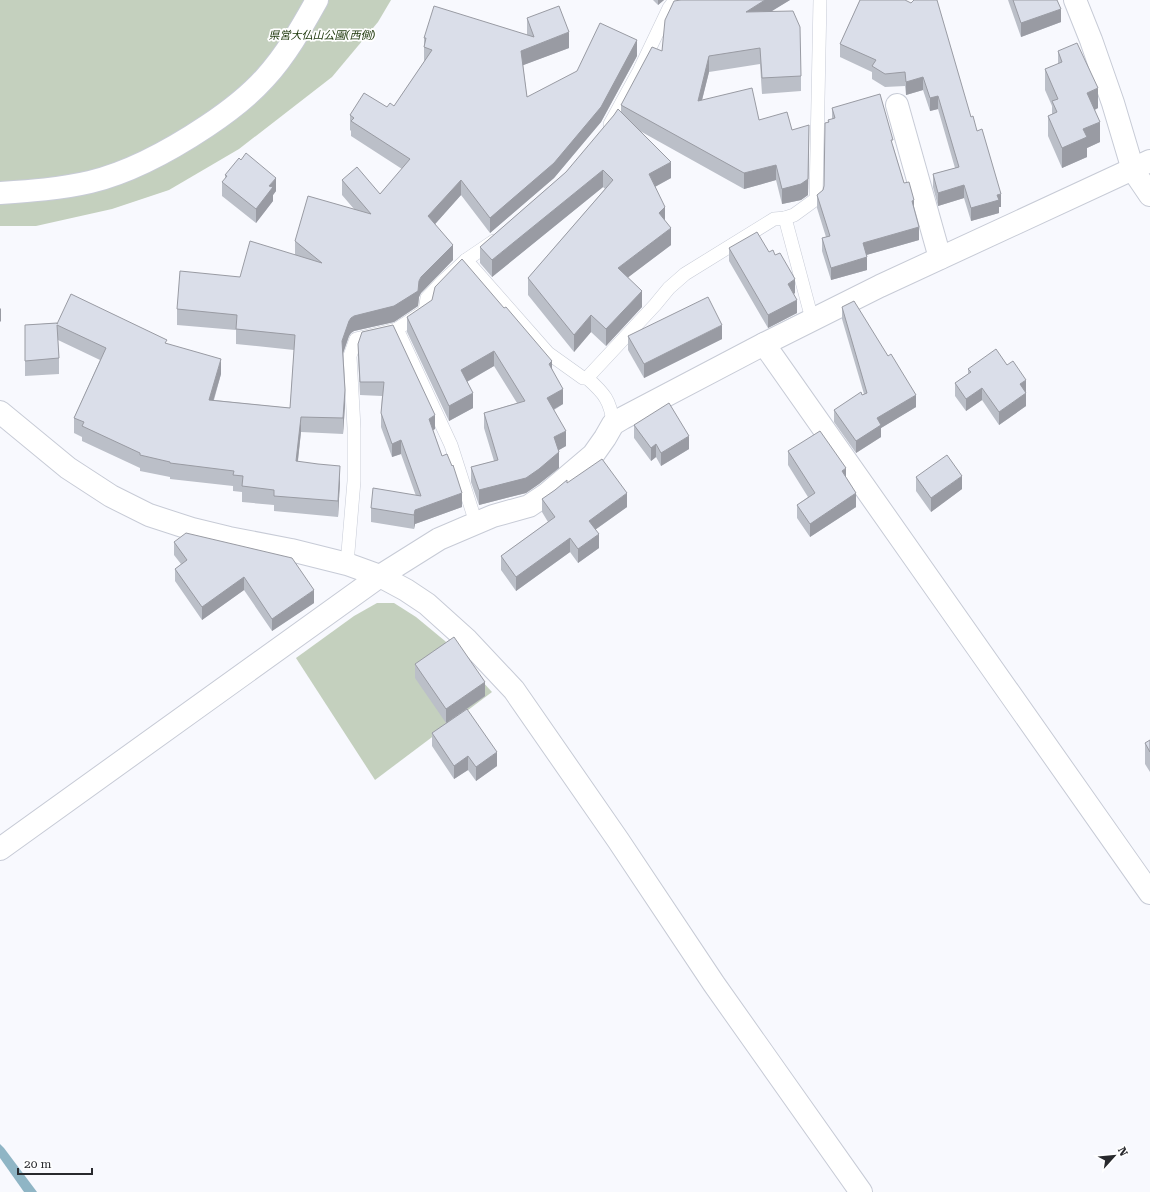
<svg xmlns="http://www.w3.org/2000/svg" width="1150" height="1192" font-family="'Roboto Serif','Noto Sans JP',serif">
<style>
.green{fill:#c4d0be}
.water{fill:#8fb5c5}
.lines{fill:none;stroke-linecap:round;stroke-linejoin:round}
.service-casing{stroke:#c7cbd6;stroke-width:14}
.minor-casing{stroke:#c7cbd6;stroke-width:24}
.tertiary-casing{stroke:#c7cbd6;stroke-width:24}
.service{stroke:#fff;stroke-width:13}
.minor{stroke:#fff;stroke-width:22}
.tertiary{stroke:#fff;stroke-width:22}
.wall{fill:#bbbfc8}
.shaded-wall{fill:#999ba3}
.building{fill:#dadee9;stroke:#999ba3}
.labels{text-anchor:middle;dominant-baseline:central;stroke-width:3.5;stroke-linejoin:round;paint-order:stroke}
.park-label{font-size:11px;font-style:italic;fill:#213b0f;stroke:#fff}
</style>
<rect width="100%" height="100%" fill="#f8f9fe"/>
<g class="green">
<polygon points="0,0 391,0 378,22 332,77 239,149 169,190 112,209 36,226 0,226"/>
<polygon points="377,603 394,603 416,617 445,641 492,692 375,780 296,658 354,616"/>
</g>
<polygon class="water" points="0,1144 4,1148 37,1192 24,1192 0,1158"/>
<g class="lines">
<defs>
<g id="service">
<polyline points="610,124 639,71 669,8 675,0"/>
<polyline points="466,260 548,353 583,378 587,378"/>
<polyline points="812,319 785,218 794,215 816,199 820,0"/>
<polyline points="397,329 451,445 476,523"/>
<path d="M613 424C611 401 604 393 587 378L655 305 669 288 685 274 774 219 785 218"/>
<polyline points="347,564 354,481 354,428 350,356 356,339 397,329 425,311 427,298 443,281 466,260 494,241"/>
</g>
<g id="minor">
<polyline points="1075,0 1091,40 1113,103 1133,170 1150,195"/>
<polyline points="897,105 940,258"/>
<polyline points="764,344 1150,893"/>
<polyline points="0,849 380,576 439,539 493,516 529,506 547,494 593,455 605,438 613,424 623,418 764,344 880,286 1150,161"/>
</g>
<g id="tertiary">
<path d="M0 193C30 191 60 189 90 182 132 172 171 150 207 126 228 112 248 97 265 78 286 55 302 27 317 0"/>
<polyline points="0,412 68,468 111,496 149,515 192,529 229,538 291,550 347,564 380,576 406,590 427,604 467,640 514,690 618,840 714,984 861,1192"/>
</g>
</defs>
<use href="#service" class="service-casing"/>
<use href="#minor" class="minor-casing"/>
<use href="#tertiary" class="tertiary-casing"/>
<use href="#service" class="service"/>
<use href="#minor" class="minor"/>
<use href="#tertiary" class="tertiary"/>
</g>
<g class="wall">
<polygon points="653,0 664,0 658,5"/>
<polygon points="681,0 790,0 771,11 801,76 801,91 762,94 760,64 709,72 702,100 759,120 792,130 809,140 808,195 801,200 782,204 776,180 744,189 640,131 671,178 655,187 665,221 671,245 628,277 642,307 606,346 591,332 574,352 528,295 528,278 605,189 603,187 492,277 480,263 480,247 566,172 621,112 621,105 662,51"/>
<polygon points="860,0 971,117 1001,207 999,207 999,213 971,221 964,198 938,206 933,187 933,174 955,168 938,109 930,111 923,90 906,95 905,86 885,87 872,79 872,72 840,57 840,44"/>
<polygon points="1008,0 1057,0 1061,22 1021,37"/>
<polygon points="527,18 569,48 523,65 527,97 637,56 601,122 554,178 490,233 461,195 435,224 453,260 421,293 419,297 418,306 394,322 354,331 351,333 349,336 343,354 345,405 343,434 301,432 298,461 340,481 338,517 274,511 274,505 242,502 242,492 233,491 233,486 170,479 170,477 140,471 140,468 82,441 82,437 74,433 74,418 100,360 58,340 59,358 59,374 25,376 25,325 57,323 167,344 221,374 214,400 290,408 294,350 236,344 236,330 177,325 177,309 240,277 295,254 295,241 354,209 342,195 342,180 380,194 402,169 351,136 351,131 350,130 350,115 394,106 424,62 424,38 527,35"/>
<polygon points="1058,51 1098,108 1095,110 1100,142 1087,148 1087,157 1062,168 1048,136 1048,116 1052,114 1052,106 1045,90 1045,69 1058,64"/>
<polygon points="832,108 893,146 904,183 914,210 919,240 866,255 867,270 831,280 822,251 822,238 826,237 817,208 817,195 823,190 824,186 828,120 832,119"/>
<polygon points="225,175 276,191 273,195 273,201 256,223 222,196 222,182 225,179"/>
<polygon points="729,248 769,252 795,293 794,294 797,313 768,328 729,261"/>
<polygon points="842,307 916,407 881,428 881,437 856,453 834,422 834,410 864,394 842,319"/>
<polygon points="407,317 552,368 563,404 554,410 566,446 558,450 559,468 539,484 526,493 479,505 471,482 471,467 494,461 484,428 484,413 517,403 494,366 467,382 473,408 449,421 407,332"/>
<polygon points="628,336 722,339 644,378 628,350"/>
<polygon points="358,344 435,429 433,430 442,456 462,507 415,524 414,529 371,522 371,508 416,496 401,454 392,457 381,427 381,413 382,396 360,395 358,357"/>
<polygon points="968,369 1026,392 1026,406 999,425 982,400 966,411 955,396 955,383 968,374"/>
<polygon points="634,425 689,449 661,466 656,457 651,461 634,438"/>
<polygon points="788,451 846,478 856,507 810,537 797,518 797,505 808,497 788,465"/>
<polygon points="916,477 962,489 931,512 916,491"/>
<polygon points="567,483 627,507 595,530 599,548 578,563 570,552 516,591 501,570 501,556 548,522 542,512 542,499"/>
<polygon points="174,542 314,603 272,631 244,590 202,620 175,581 175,569 181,564 174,555"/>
<polygon points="415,664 485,696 464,711 497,766 476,781 468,770 454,779 432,746 432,733 446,723 415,678"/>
<polygon points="1150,740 1150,772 1145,764 1145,743"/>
</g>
<g class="shaded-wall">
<polygon points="658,0 664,0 658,5"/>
<polygon points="765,0 790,0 746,27 746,12"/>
<polygon points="1061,9 1061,22 1021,37 1021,23"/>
<polygon points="569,32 569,48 521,66 521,51"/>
<polygon points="637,40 637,56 601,122 554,178 490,233 490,218"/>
<polygon points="709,56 709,72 698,116 698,101"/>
<polygon points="923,77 923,90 906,95 906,82"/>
<polygon points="1098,88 1098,108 1087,113 1087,93"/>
<polygon points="938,96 938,109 930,111 930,98"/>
<polygon points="1100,122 1100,142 1087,148 1087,157 1062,168 1062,148 1083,129"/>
<polygon points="809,125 808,195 801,200 782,204 782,189"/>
<polygon points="671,162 671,178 649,190 649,174"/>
<polygon points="776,165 776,180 744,189 744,173"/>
<polygon points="603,170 603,187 492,277 492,260"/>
<polygon points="276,178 276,191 273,195 273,201 256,223 256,209 269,186"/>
<polygon points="461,180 461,195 428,232 428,216"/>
<polygon points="964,185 964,198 938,206 938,193"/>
<polygon points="1001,194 1001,207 999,207 999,213 971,221 971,208 997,195"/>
<polygon points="914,200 914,213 912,201"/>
<polygon points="665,207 665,224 659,213"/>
<polygon points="919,227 919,240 863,256 863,243"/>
<polygon points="671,228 671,245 618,285 618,268"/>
<polygon points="453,245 453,260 421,293 419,297 418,306 394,322 354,331 351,333 349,336 342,356 342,341 349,321 351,318 419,281 421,277"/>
<polygon points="867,257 867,270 831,280 831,268"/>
<polygon points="795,279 795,293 788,297 788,284"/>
<polygon points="642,291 642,307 606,346 606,329"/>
<polygon points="797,300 797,313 768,328 768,315"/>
<polygon points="1,308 1,321 0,322 0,309"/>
<polygon points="591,315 591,332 574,352 574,335"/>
<polygon points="722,325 722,339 644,378 644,364"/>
<polygon points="494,351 494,366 461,385 461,370"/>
<polygon points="221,359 221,374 209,415 209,400"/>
<polygon points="552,361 552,376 549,364"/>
<polygon points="1026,380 1026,392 1020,397 1020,384"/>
<polygon points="982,388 982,400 966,411 966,399"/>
<polygon points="563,389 563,404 547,413 547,398"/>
<polygon points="345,390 345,405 343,434 343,418"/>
<polygon points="473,393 473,408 449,421 449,406"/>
<polygon points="1026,393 1026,406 999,425 999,412"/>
<polygon points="916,395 916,407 881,428 881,437 856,453 856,441 877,418"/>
<polygon points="435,415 435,429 429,432 429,419"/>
<polygon points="301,417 301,432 296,476 296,461"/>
<polygon points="566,431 566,446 554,453 554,437"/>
<polygon points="689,436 689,449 661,466 661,453"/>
<polygon points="401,440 401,454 392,457 392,444"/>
<polygon points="656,444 656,457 651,461 651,448"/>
<polygon points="559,452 559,468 539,484 526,493 479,505 479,490"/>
<polygon points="340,466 340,481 338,517 338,501"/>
<polygon points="846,468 846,482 842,471"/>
<polygon points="962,476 962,489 931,512 931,498"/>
<polygon points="462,493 462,507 415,524 414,529 414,515 415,510"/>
<polygon points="627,493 627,507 589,534 589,521"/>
<polygon points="856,493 856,507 810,537 810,524"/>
<polygon points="599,534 599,548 578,563 578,549"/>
<polygon points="570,538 570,552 516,591 516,577"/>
<polygon points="244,577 244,590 202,620 202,607"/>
<polygon points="314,590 314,603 272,631 272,619"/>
<polygon points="485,682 485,696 446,723 446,709"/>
<polygon points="497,752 497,766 476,781 476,767"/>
<polygon points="468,756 468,770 454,779 454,766"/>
</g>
<g class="building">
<polygon points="681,0 765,0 746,12 793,11 800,27 801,76 762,78 760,48 709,56 698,101 752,88 759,120 787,112 792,130 809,125 808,179 801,184 782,189 776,165 744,173 621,105 652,47 662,51 665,20 674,1"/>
<polygon points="860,0 905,0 911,3 914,0 937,0 971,117 973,116 977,131 982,129 1001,194 997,195 999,200 971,208 964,185 938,193 933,174 959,167 938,96 930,98 923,77 906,82 905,72 885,74 872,66 876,60 840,44"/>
<polygon points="1013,0 1057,0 1061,9 1021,23"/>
<polygon points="434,6 534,37 527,18 559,6 569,32 521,51 527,97 577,71 600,23 637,40 601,107 554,163 490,218 461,180 428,216 453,245 421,277 419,281 418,291 394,306 354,316 351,318 349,321 342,341 345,390 343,418 301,417 296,461 318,464 340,466 338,501 274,496 274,490 242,486 243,476 233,475 234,471 170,463 170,462 140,455 140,453 82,426 84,422 74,418 106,348 57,325 59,358 25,361 25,325 57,323 57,324 71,294 167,340 165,343 221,359 209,400 290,408 295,335 236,329 237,315 177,309 180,271 240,277 250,241 322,263 295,241 308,196 371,214 342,180 357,167 380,194 410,159 351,121 354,118 350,115 364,93 387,107 390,103 394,106 432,50 424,47 426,38 424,38"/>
<polygon points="1077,43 1098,88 1087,93 1100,122 1083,129 1087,137 1062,148 1048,116 1057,112 1052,101 1058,99 1045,69 1062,62 1058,51"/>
<polygon points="880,94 893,140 891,140 904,183 909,182 914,200 912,201 919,227 863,243 867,257 831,268 822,238 830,236 817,195 823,190 824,186 825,123 829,122 828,120 835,118 832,108"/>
<polygon points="618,109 671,162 649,174 665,207 659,213 671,228 618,268 642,291 606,329 591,315 574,335 528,278 613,180 603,170 492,260 480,247 566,172 614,115"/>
<polygon points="246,153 276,178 269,186 273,187 256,209 222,182 227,176 225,175 239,158 241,160"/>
<polygon points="757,232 769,252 773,250 775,255 780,253 795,279 788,284 797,300 768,315 729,248"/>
<polygon points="462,259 504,308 506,307 552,361 549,364 563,389 547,398 566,431 554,437 559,452 539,469 526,478 479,490 471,467 498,460 484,413 525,401 494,351 461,370 473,393 449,406 407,317 432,300 435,287"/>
<polygon points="708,297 722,325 644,364 628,336"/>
<polygon points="854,301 888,356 891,354 916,395 877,418 881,425 856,441 834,410 861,392 862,395 867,393 842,307"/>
<polygon points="393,325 435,415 429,419 442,456 447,454 452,466 453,465 462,493 415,510 414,515 371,508 373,488 421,496 401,440 392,444 381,413 384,382 360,382 358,344 362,332"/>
<polygon points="996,349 1007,365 1013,361 1026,380 1020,384 1026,393 999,412 982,388 966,399 955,383 971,372 968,369"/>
<polygon points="669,403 689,436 661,453 656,444 651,448 634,425"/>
<polygon points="820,431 846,468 842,471 856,493 810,524 797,505 815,493 788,451"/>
<polygon points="947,455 962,476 931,498 916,477"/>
<polygon points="602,459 627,493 589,521 599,534 578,549 570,538 516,577 501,556 555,517 542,499 555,490 567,480 567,483"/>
<polygon points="186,533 292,558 314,590 272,619 244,577 202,607 175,569 187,560 174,542"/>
<polygon points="454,637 485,682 446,709 415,664"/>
<polygon points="467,709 497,752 476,767 468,756 454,766 432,733"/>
<polygon points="1150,740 1150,752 1145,743"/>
</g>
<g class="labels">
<g class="park-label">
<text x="322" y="35">県営大仏山公園(西側)</text>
</g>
</g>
<g transform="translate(1114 1156) rotate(63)" stroke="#ffffff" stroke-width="3" paint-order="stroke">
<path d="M0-3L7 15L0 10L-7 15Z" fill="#28292d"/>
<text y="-6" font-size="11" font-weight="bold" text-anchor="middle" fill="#28292d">N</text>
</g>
<path d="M18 1168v6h74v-6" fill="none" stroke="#28292d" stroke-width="2"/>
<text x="24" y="1168" font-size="12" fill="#28292d" stroke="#ffffff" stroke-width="3" paint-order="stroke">20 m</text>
</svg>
